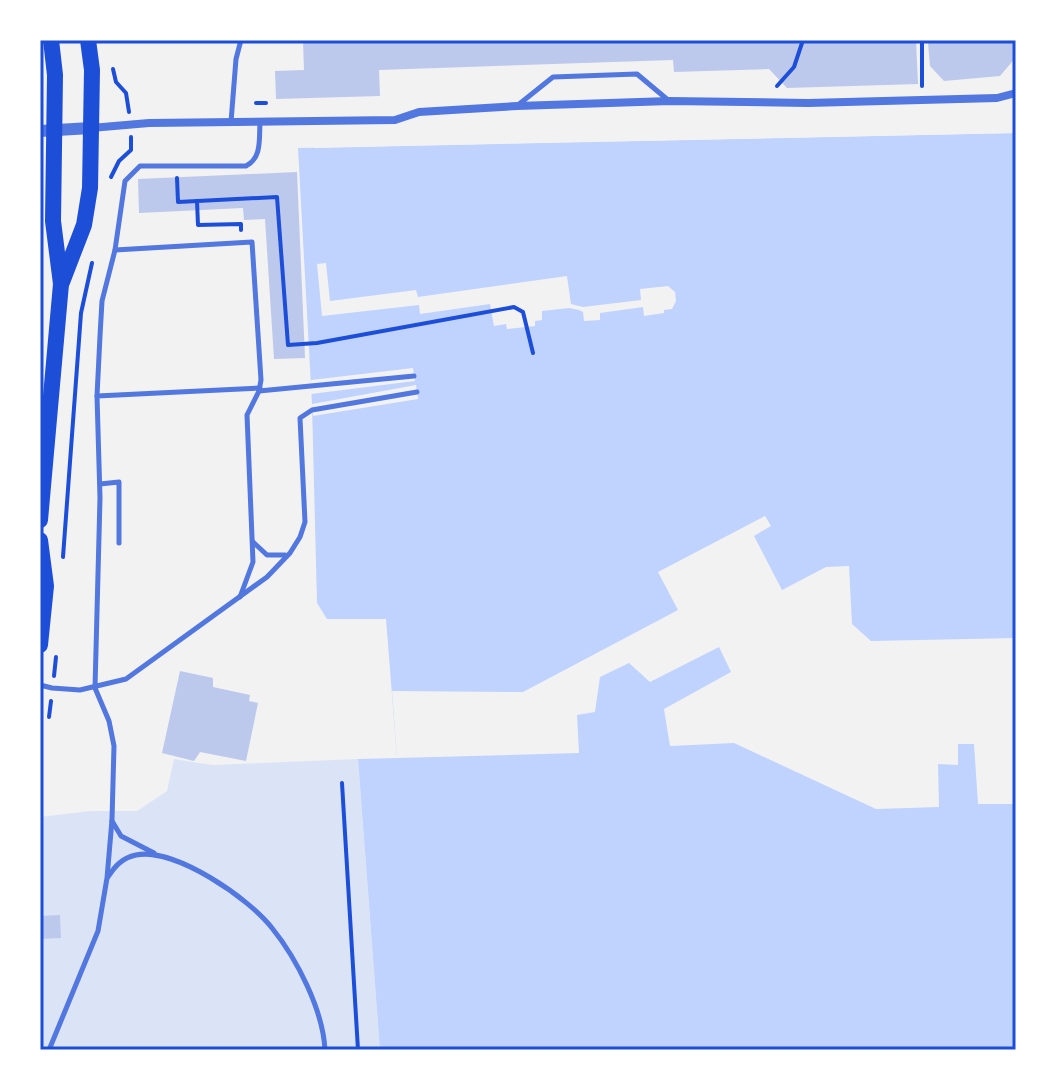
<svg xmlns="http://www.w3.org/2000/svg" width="1056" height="1090" font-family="Inter,sans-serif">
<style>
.green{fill:#dbe4f7}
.water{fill:#bfd3fe}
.pier{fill:#f2f2f2}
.building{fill:#bdc9ec}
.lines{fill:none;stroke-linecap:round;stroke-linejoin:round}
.path{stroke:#1d4ed8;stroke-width:4}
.service{stroke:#5277de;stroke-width:5}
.minor{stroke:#5277de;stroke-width:8}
.tertiary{stroke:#5277de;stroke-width:12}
.primary{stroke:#1d4ed8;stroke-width:16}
.neatline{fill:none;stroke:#1d4ed8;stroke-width:3}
</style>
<rect width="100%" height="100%" fill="#f2f2f2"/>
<polygon class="green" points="174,759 212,765 358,759 380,1050 40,1050 40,817 90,811 137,811 167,791"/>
<polygon class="water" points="1016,133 1016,1050 380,1050 358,759 397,758 386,619 327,619 317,603 312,404 298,148"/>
<g class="pier">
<polygon points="1016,129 1016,133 314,148 314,144"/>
<polygon points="326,263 330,301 416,290 418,297 567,276 571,304 583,307 641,300 640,289 668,286 675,292 676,301 672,309 664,310 664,313 644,316 643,307 600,313 600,320 584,321 583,312 579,310 569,308 542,311 542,320 535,321 535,326 507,329 506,324 494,326 490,304 420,314 419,305 322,316 317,264"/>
<polygon points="413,368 415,381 311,394 311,380"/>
<polygon points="416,385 418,399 313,416 312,404"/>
<polygon points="765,516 771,526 754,536 782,590 826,567 849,566 852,624 871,641 1016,638 1016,804 978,804 974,744 958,744 958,765 938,764 939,807 876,809 734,743 670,746 664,709 731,672 719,647 650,682 629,663 600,677 595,712 577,715 579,753 397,758 392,691 523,692 678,610 658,572"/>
</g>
<g class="building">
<polygon points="303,40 916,40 918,84 787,88 769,69 674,72 673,60 379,70 380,96 276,99 275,71 304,70"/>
<polygon points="930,40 1016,40 1016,57 1000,76 944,81 930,66 928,43"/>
<polygon points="297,172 305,358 274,359 265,219 244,220 243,208 139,213 138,179"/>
<polygon points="180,671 213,678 213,687 250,695 249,701 258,703 246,761 200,752 194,761 162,753"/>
<polygon points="60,915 61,938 40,939 40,916"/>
</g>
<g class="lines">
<g class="path">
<polyline points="922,40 922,86"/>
<polyline points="113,69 116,82 126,93 129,112"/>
<polyline points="777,86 794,67 803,40"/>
<polyline points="256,103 266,103"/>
<polyline points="111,177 119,161 131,150 131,137"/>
<polyline points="177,178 178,202 277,197 288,345 317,343 514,307 523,312 533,353"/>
<polyline points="197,201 198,225 241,224 241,230"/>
<polyline points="63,557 81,313 92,263"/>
<polyline points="54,676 56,657"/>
<polyline points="49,717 51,701"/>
<polyline points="342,783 358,1050"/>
</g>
<g class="service">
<polyline points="518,105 553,77 637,74 668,100"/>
<polyline points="231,122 236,59 241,40"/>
<polyline points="115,250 252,242 261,380 259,391 247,415 253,562 240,597"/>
<polyline points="259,391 414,376"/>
<polyline points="97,396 260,388"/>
<polyline points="100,484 119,482 119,543"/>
<polyline points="253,542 267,555 285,555"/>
<polyline points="40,685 52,688 80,690 126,679 267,577 290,553 300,537 305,522 300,418 312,410 417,392"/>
<polyline points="112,821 121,836 154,853"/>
<path d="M108 877C115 866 122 858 136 855 174 847 249 898 272 928 297 959 323 1010 325 1050"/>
<path d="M49 1050 98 931 107 878 112 820 114 746 109 721 95 688 100 498 97 396 100 336 102 301 115 250 125 181 140 166H246C262 158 259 139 260 123"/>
</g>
<polyline class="minor" points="91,128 149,123 395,120 419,112 517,106 670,101 808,103 997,98 1016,93"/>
<polyline class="tertiary" points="40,131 91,128"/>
<g class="primary">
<polyline points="62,282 84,225 90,188 92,70 88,40"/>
<polyline points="40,520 61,284 53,221 55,75 51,40"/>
<polyline points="40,540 46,586 40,645"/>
</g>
</g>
<rect width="1056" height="1090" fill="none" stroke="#ffffff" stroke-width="84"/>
<rect x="42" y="42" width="972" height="1006" class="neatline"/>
</svg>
